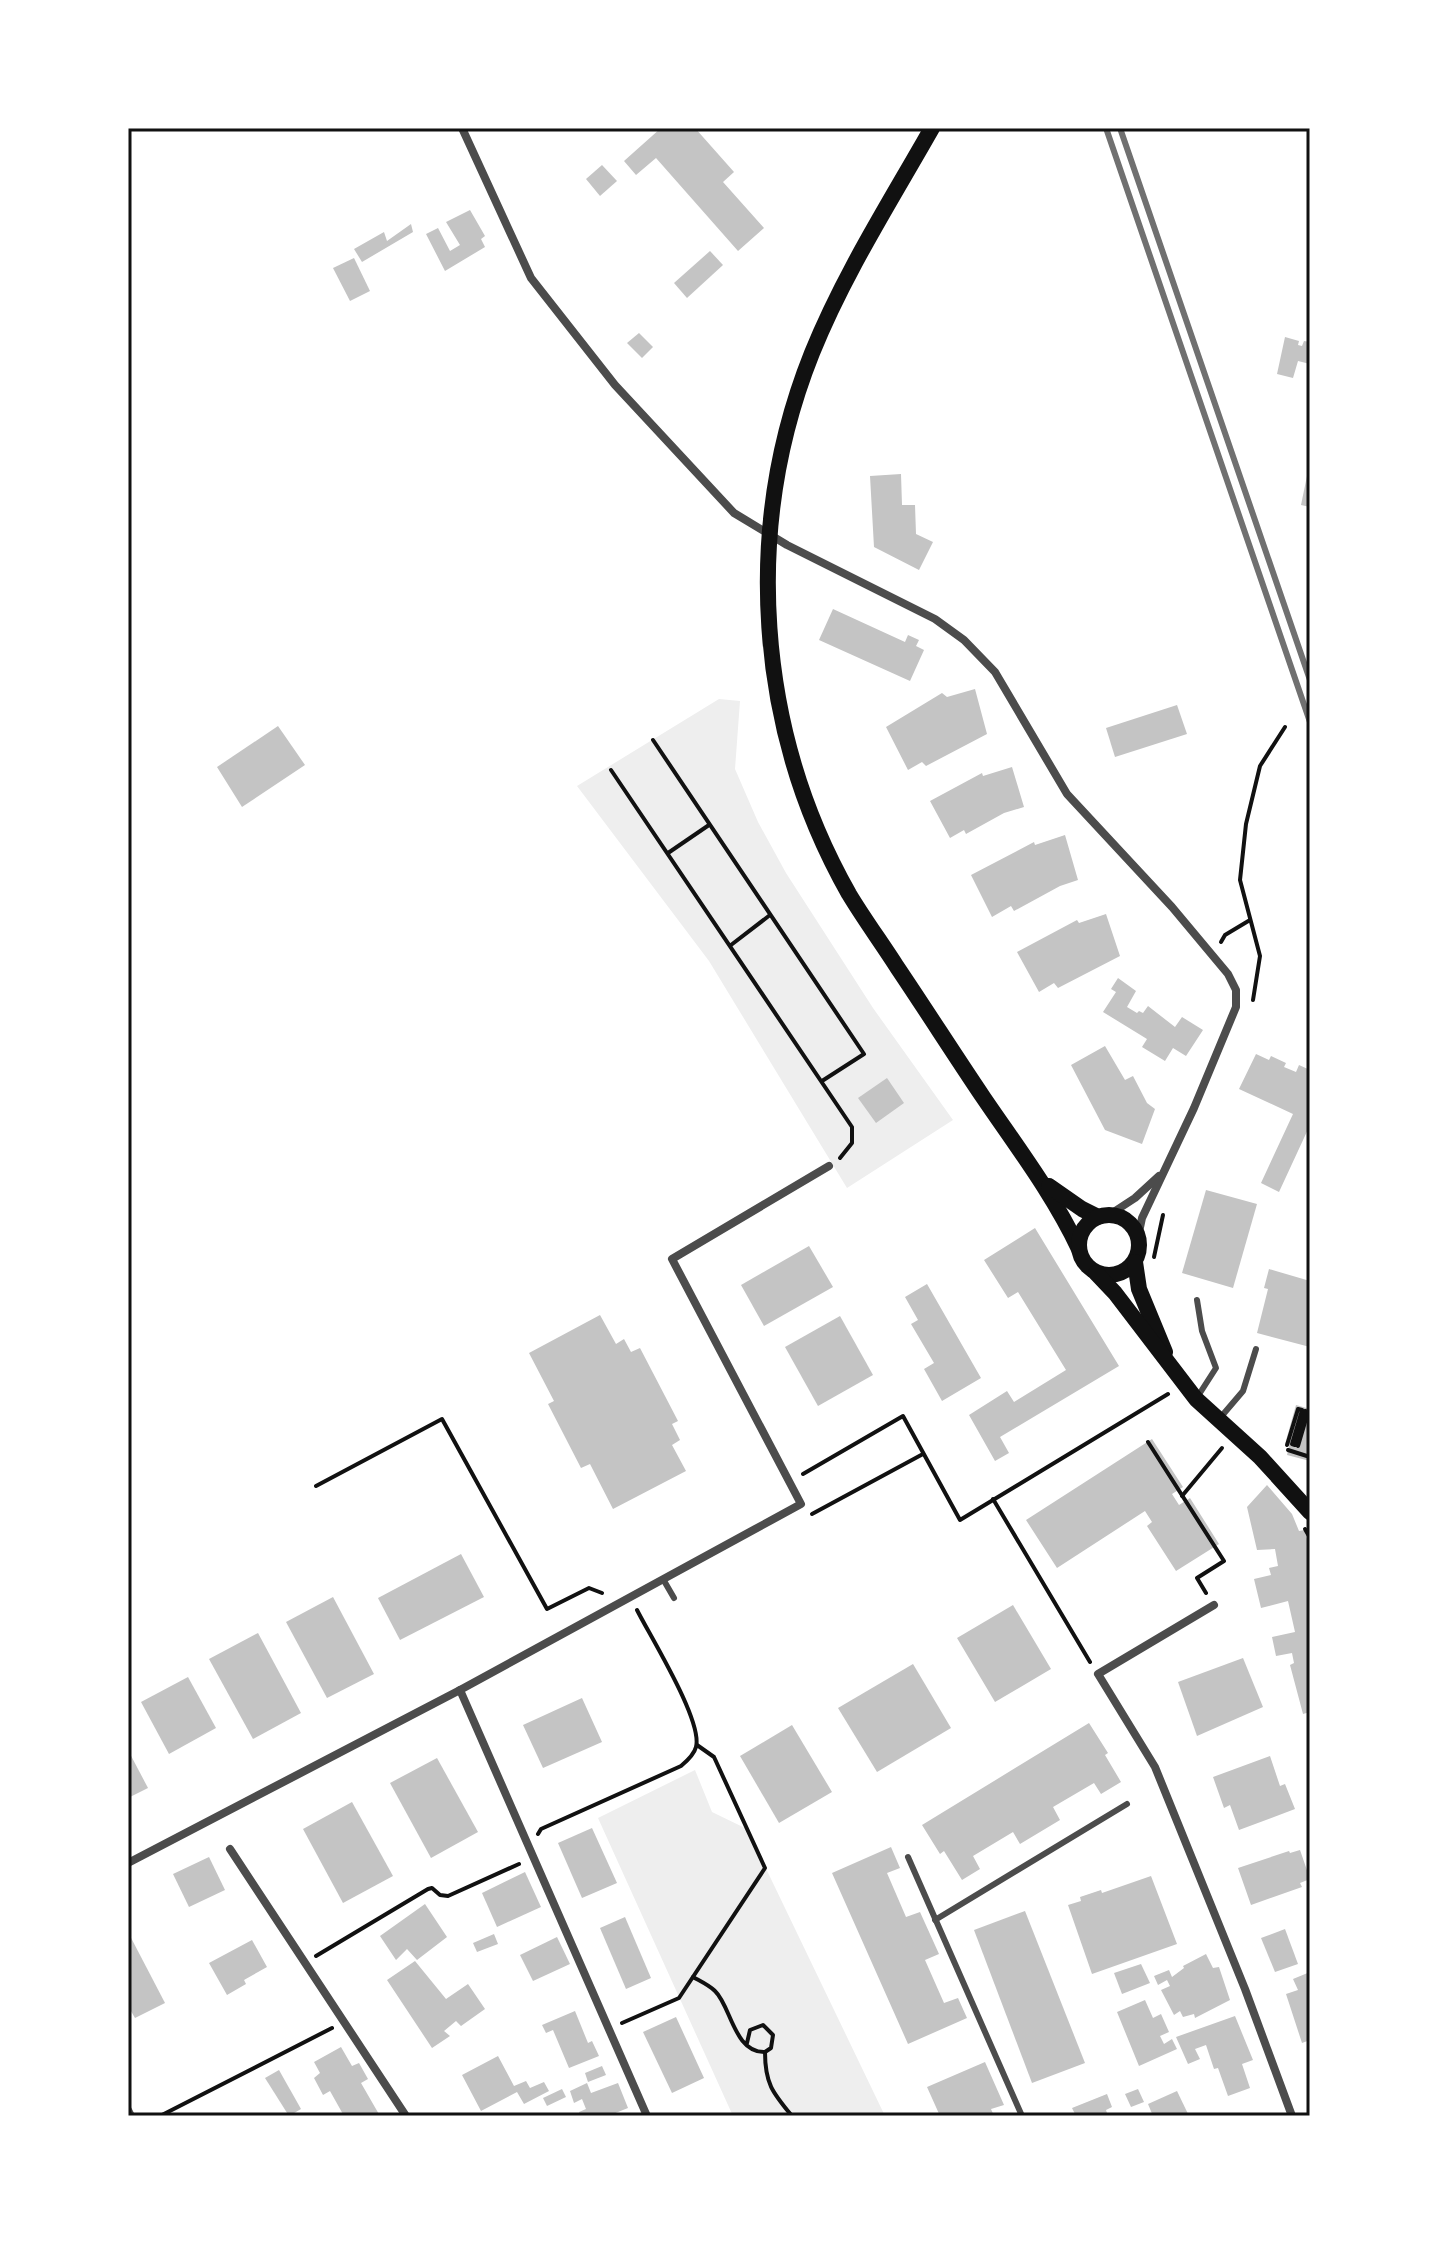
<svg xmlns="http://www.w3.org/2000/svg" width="1438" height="2244" font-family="Lato,sans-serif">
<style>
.green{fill:#eee}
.building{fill:#c4c4c4}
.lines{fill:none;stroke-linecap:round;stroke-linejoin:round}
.path{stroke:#111;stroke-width:4}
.service{stroke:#4c4c4c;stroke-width:6}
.minor{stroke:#4c4c4c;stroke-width:8}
.secondary{stroke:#111;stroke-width:16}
.rail{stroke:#707070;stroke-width:6}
.neatline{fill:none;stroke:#111;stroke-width:3}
</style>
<rect width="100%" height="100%" fill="#fff"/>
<g class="green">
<polygon points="719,699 740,701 735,769 758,822 786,873 873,1008 953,1120 847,1188 709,961 577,786"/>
<polygon points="695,1770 712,1812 747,1829 885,2116 733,2116 598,1818"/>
</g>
<g class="building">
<polygon points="661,128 695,128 734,172 723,182 764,228 738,251 656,158 636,175 624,161"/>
<polygon points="602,165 617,181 600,196 586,179"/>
<polygon points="470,210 485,236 481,239 485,247 445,271 426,234 438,228 450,251 460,245 446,222"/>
<polygon points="411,224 413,232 362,262 354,249 384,232 387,241"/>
<polygon points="710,251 723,265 687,298 674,283"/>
<polygon points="354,258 370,291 350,301 333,268"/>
<polygon points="639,333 653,347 642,358 627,343"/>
<polygon points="1285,337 1299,341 1298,345 1302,346 1304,341 1310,342 1310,364 1298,361 1293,378 1277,374"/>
<polygon points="901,474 902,505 915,505 916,534 933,542 919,570 874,547 870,476"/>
<polygon points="1307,476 1310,477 1310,507 1301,505"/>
<polygon points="833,609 905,642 908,635 919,640 916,646 924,650 910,681 819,640"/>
<polygon points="975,689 987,734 926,766 922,762 908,770 886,727 942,693 947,697"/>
<polygon points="1177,705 1187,734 1115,757 1106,728"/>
<polygon points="278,726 305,765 242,807 217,767"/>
<polygon points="1012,767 1024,807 1004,813 966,834 964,830 950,838 930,801 982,773 983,776"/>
<polygon points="1065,835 1078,880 1060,886 1014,911 1011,906 992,917 971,875 1034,842 1035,845"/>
<polygon points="1106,914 1120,956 1058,988 1054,983 1039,992 1017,952 1077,920 1079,923"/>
<polygon points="1118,978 1136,991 1127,1007 1137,1013 1139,1011 1143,1013 1148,1006 1175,1027 1182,1017 1203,1030 1186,1056 1173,1048 1165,1061 1142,1047 1147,1039 1103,1012 1116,992 1111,989"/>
<polygon points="1105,1046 1125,1080 1133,1076 1147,1103 1155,1109 1142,1144 1105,1130 1071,1065"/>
<polygon points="1256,1054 1269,1060 1271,1056 1286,1063 1284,1067 1296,1072 1299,1065 1310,1070 1310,1125 1279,1192 1261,1183 1293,1114 1239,1089"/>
<polygon points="887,1078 904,1103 876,1123 858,1098"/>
<polygon points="1206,1190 1257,1204 1233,1288 1182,1273"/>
<polygon points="1035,1228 1119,1366 1000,1437 1009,1453 995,1461 969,1415 1007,1391 1014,1402 1066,1370 1018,1292 1008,1298 984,1260"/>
<polygon points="809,1246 833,1287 764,1326 741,1285"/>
<polygon points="1269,1269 1310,1281 1310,1347 1257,1333 1268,1289 1264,1288"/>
<polygon points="927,1284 981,1378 942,1401 924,1369 934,1363 911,1324 918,1320 905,1297"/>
<polygon points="600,1315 616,1344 624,1339 631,1352 640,1348 678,1421 672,1424 680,1440 672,1445 686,1471 613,1509 590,1464 581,1468 548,1404 554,1401 529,1353"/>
<polygon points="840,1316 873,1375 818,1406 785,1347"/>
<polygon points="1296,1405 1310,1409 1310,1461 1287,1455 1289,1446 1285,1444"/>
<polygon points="1152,1439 1183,1487 1172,1494 1179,1505 1190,1498 1219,1544 1176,1571 1147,1526 1152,1522 1145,1511 1057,1568 1026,1520"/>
<polygon points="1267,1485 1292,1514 1299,1531 1305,1530 1310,1553 1310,1712 1303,1714 1290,1665 1294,1663 1292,1653 1276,1656 1272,1637 1295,1632 1288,1601 1261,1608 1254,1579 1271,1575 1269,1568 1278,1566 1275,1549 1257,1550 1247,1507"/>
<polygon points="461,1554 484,1597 400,1640 378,1598"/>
<polygon points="333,1597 374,1674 327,1698 286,1622"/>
<polygon points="1013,1605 1051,1669 995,1702 957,1638"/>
<polygon points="258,1633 301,1713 253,1739 209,1659"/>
<polygon points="1243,1658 1263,1707 1197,1736 1178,1682"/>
<polygon points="913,1664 951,1728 877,1772 838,1708"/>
<polygon points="188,1677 216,1728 169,1754 141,1702"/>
<polygon points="582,1698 602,1742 543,1768 523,1725"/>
<polygon points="1089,1723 1108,1753 1105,1755 1121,1782 1101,1794 1094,1783 1053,1807 1060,1820 1020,1844 1013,1832 973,1856 980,1869 962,1880 944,1851 940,1854 922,1825"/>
<polygon points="792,1725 832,1792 779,1823 740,1756"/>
<polygon points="128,1750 148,1788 128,1798"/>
<polygon points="1270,1756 1280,1786 1285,1784 1295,1809 1239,1830 1230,1805 1224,1808 1213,1777"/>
<polygon points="437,1758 478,1832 431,1858 390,1783"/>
<polygon points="352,1802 393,1876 343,1903 303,1829"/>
<polygon points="592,1828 617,1883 582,1898 558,1843"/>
<polygon points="891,1847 900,1868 887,1873 906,1917 920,1912 939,1954 925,1960 944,2003 958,1998 967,2018 908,2044 832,1873"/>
<polygon points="1300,1850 1310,1879 1300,1883 1302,1887 1251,1905 1238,1868 1289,1851 1290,1853"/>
<polygon points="209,1857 225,1890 189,1907 173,1874"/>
<polygon points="525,1872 541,1907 497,1927 482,1893"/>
<polygon points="1151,1876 1177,1944 1092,1974 1068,1905 1081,1901 1080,1897 1101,1890 1102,1893"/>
<polygon points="425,1904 447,1937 417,1960 407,1949 396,1960 380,1936"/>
<polygon points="1025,1911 1085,2063 1032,2083 974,1930"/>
<polygon points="625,1917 651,1978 626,1989 600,1928"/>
<polygon points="1285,1929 1298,1964 1275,1972 1261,1938"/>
<polygon points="128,1932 165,2003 135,2018 128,2006"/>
<polygon points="494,1934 498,1944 477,1952 473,1943"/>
<polygon points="557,1937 570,1964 533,1981 520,1955"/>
<polygon points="252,1940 267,1967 244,1980 246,1984 227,1995 209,1963"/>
<polygon points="1206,1954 1213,1968 1219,1967 1230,2000 1195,2018 1194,2014 1183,2017 1180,2011 1174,2015 1161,1990 1170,1986 1167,1980 1158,1985 1154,1976 1169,1970 1172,1977 1184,1968 1183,1966"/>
<polygon points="415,1961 446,1999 468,1984 485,2009 461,2026 456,2021 444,2031 450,2036 432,2048 387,1980"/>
<polygon points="1141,1964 1150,1983 1122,1994 1114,1973"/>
<polygon points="1310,1972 1310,2040 1302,2043 1286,1994 1298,1990 1293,1979"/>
<polygon points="1145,2000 1153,2018 1161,2014 1169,2032 1160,2036 1164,2044 1172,2039 1177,2049 1139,2066 1117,2012"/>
<polygon points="575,2011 588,2043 592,2041 599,2056 569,2068 553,2030 546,2033 542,2025"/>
<polygon points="1235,2016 1253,2060 1242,2064 1250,2088 1228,2096 1218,2068 1214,2069 1206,2045 1195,2049 1200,2059 1188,2064 1176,2037"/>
<polygon points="676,2017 704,2078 672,2093 643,2032"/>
<polygon points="341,2047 352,2066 359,2063 368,2079 361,2083 380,2116 344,2116 330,2091 323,2095 314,2078 320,2073 314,2062"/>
<polygon points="498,2056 514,2086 526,2081 530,2088 544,2082 549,2091 524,2104 517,2092 481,2111 462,2075"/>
<polygon points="985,2062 1004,2105 991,2109 994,2116 940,2116 927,2087"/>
<polygon points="602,2066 606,2075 588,2082 585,2073"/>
<polygon points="279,2070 301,2109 289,2116 265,2078"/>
<polygon points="587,2083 591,2093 618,2083 628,2108 608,2116 580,2116 579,2112 586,2109 582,2099 574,2103 570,2091"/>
<polygon points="562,2089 566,2097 547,2106 543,2098"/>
<polygon points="1138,2089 1144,2102 1131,2107 1125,2094"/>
<polygon points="1177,2091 1189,2116 1153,2116 1148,2104"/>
<polygon points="1107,2094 1112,2107 1106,2110 1108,2116 1076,2116 1072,2108"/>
</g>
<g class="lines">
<g class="path">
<polyline points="653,740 864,1054 822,1081"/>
<polyline points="611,770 852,1127 852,1143 840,1158"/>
<polyline points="668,853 709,825"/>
<polyline points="1221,942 1225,935 1250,920"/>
<polyline points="731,945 770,915"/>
<polyline points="1253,1000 1260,956 1240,880 1246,824 1260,766 1285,727"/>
<polyline points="1154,1257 1163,1215"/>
<polyline points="1148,1442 1224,1561 1197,1578 1206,1593"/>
<polyline points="1287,1445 1298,1409 1302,1410 1292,1444 1295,1445 1305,1411 1308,1412 1298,1446"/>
<polyline points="1288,1450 1310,1457"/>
<polyline points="803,1474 903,1416 960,1520 1168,1394"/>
<polyline points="316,1486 442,1419 547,1609 589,1588 602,1593"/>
<polyline points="1182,1496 1222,1448"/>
<polyline points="993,1499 1090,1662"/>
<polyline points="812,1514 923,1454"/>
<polyline points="1305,1529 1310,1538"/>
<path d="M538 1834 541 1829 681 1766C687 1761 694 1755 696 1747 703 1721 650 1636 637 1610"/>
<polyline points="316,1956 428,1889 432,1888 440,1895 448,1896 519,1864"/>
<path d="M693 1977C700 1981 709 1985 715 1991 731 2006 734 2053 765 2052L771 2048 773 2035 763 2025 750 2030 747 2043"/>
<polyline points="622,2023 679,1998 765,1868 714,1757 697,1745"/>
<path d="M765 2052C765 2084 773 2093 792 2116"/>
<polyline points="160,2116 332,2028"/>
</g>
<g class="service">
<polyline points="1197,1300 1202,1331 1216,1368 1198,1396"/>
<polyline points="1220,1418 1243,1391 1256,1349"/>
<polyline points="663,1579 674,1598"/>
<polyline points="908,1857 1022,2116"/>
<polyline points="935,1920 1127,1804"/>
</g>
<g class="minor">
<polyline points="462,128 531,278 615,385 734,513 787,545 935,619 964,640 995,672 1067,794 1172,907 1228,974 1236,990 1236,1007 1194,1108 1142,1218 1138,1237"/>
<polyline points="1109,1215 1135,1198 1159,1176"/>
<polyline points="1214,1605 1098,1674 1155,1767 1245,1989 1292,2116"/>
<polyline points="460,1690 647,2116"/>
<polyline points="230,1849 406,2116"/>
<polyline points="128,1863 460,1690 801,1504 672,1259 829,1166"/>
<polyline points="128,2110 131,2116"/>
</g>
<g class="secondary">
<path d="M932 128C890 202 844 274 812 353 742 528 756 730 849 894 864 919 881 942 897 967 926 1010 954 1054 983 1097 1017 1147 1053 1194 1079 1249"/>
<polyline points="1049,1186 1082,1209 1098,1217"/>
<circle cx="1109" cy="1245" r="30"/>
<polyline points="1135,1262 1139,1289 1165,1352"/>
<polyline points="1096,1273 1115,1293 1196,1399 1260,1457 1310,1512"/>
</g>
<g class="rail">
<polyline points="1106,128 1310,722"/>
<polyline points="1120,128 1310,680"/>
</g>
</g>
<rect width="1438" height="2244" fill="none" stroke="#ffffff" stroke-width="260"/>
<rect x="130" y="130" width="1178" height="1984" class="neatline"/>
</svg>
